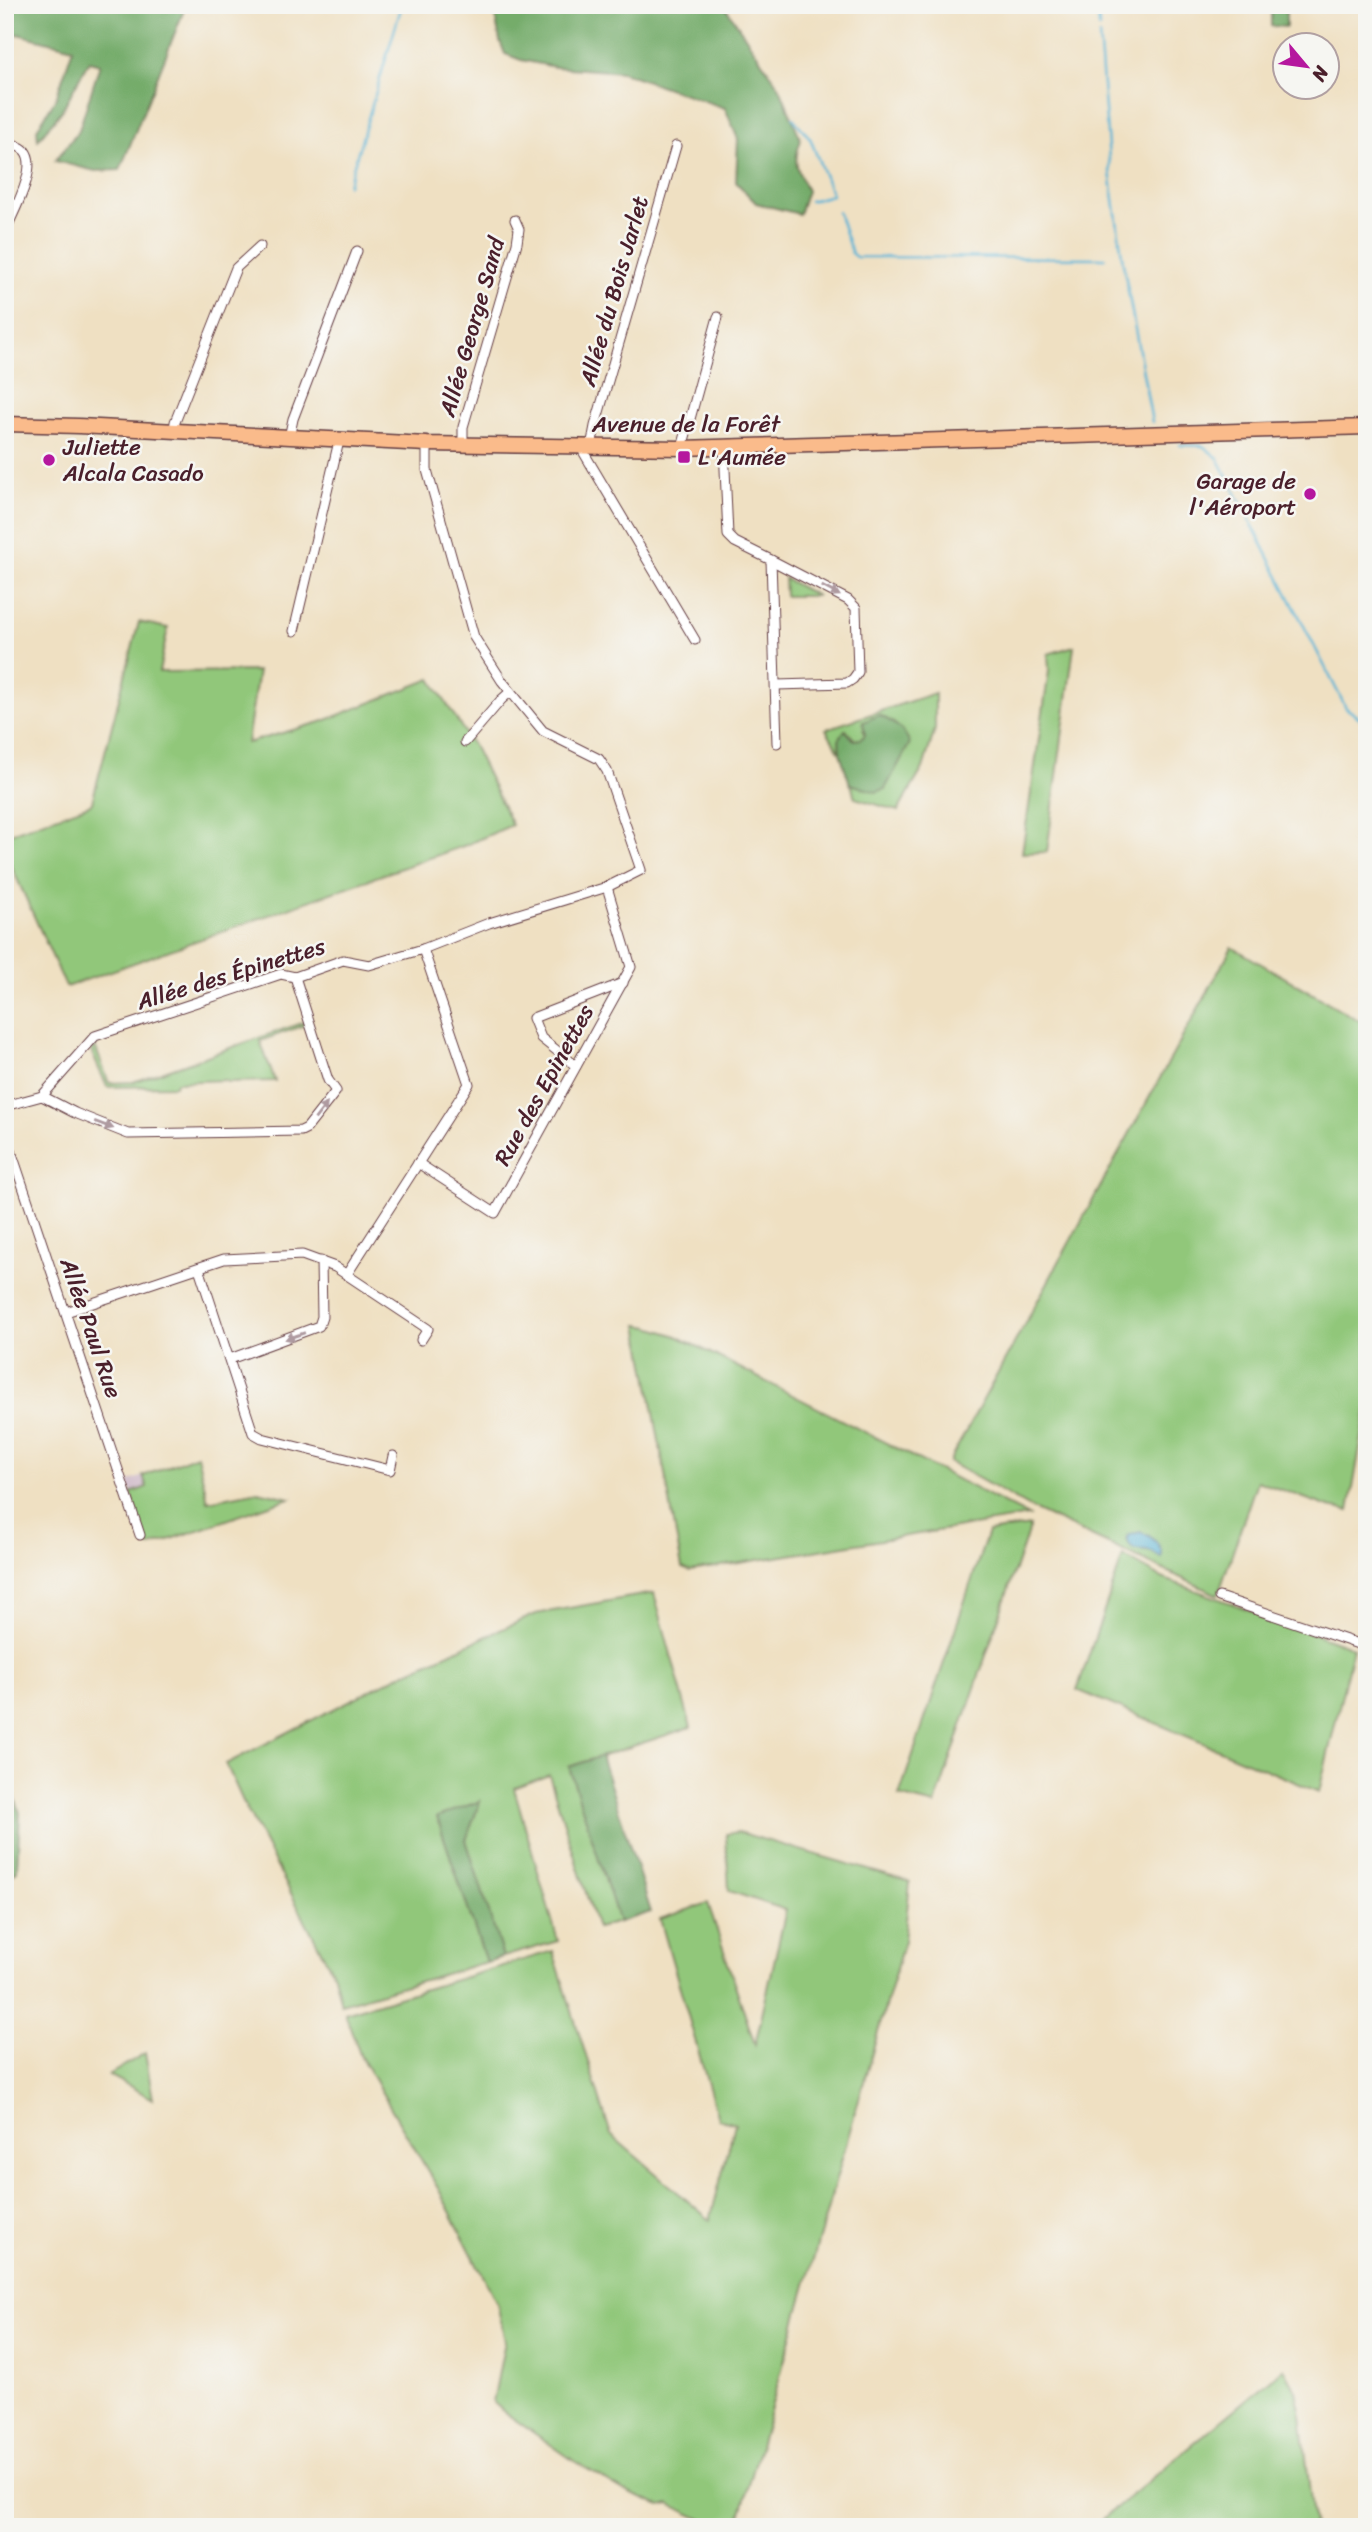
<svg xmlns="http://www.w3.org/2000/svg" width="1372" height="2532" font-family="Sriracha,sans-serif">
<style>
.industrial{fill:#d1bdcb}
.green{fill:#91c77a;stroke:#6e7352;stroke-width:2}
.forest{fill:#74ac6a;stroke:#5f664a;stroke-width:2}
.water{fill:#57b3d5;stroke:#506980;stroke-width:2}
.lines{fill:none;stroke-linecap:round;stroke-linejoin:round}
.stream{stroke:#57b3d5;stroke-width:2.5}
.street-casing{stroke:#633c42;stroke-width:11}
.primary-casing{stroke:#633c42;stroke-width:17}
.street{stroke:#fff;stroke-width:9}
.primary{stroke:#fabb8b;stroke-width:14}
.oneway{fill:#ae9aa0}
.poi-dot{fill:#b5179e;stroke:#f6f6f2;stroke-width:2.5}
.labels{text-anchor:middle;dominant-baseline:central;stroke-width:5;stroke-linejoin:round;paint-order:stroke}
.street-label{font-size:23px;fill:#4a1f2b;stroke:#f6f6f2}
.poi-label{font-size:23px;fill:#4a1f2b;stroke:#f6f6f2;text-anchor:start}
</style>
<rect width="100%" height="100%" fill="#f6f6f2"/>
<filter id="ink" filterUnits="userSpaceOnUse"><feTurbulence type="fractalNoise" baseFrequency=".0143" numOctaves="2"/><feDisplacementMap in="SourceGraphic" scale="14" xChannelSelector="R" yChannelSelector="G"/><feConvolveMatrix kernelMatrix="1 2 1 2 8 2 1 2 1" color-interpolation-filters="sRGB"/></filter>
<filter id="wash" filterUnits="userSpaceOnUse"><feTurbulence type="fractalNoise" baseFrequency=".00686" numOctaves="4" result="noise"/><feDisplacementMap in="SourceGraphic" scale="28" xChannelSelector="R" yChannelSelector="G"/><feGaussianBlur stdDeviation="1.57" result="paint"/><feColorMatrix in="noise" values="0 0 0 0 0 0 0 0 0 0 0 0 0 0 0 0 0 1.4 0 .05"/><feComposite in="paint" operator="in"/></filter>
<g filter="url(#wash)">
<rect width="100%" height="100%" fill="#efe0c2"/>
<polygon class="industrial" points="143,1476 147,1487 131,1493 128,1482"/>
<g class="green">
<polygon points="784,578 817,596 785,596"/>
<polygon points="139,622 168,628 159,672 258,671 247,743 321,722 431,679 474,747 512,825 466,845 66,987 5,852 5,835 89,805 92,802"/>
<polygon points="1074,646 1047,852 1022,853 1049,671 1048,654"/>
<polygon points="935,693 935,729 923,768 898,811 855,798 851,784 885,789 863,729 865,735 861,739 855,740 846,730 839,738 840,753 826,729"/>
<polygon points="1232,947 1367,1025 1367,1408 1349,1511 1329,1507 1257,1481 1218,1595 1035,1510 949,1462"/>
<polygon points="304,1022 305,1025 260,1041 275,1081 227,1082 226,1080 176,1082 175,1086 107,1087 91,1051 95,1046 109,1083 133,1082"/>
<polygon points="638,1325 650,1327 677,1336 1029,1516 690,1571 682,1568"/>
<polygon points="197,1455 208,1501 258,1491 290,1498 149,1547 131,1493 147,1487 143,1476"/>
<polygon points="1030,1526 935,1805 899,1796 988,1532"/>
<polygon points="1123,1556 1162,1578 1353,1648 1319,1792 1077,1690"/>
<polygon points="654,1593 691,1727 569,1767 619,1922 597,1928 549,1775 514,1788 558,1941 503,1957 466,1840 480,1802 437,1817 486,1962 341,2004 334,1975 246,1808 226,1764 398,1676 536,1614"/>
<polygon points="738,1832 910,1882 904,1941 737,2527 714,2527 708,2522 669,2504 661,2506 624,2491 574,2461 504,2412 493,2402 505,2341 497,2303 439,2190 361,2057 345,2013 553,1951 611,2135 710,2220 735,2124 718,2119 660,1919 708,1903 755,2045 786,1910 729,1891 726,1834"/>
<polygon points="145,2053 153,2099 109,2075"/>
<polygon points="1284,2368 1296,2390 1301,2415 1314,2527 1093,2527"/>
</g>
<g class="forest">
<polygon points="5,5 186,5 120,170 95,171 55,161 79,130 100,64 89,61 61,112 38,140 37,129 56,98 73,48 5,31"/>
<path d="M493 5H724L780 88 801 140C792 164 797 168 807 191L799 214 756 203 736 182 738 139 725 108 622 72 555 67 521 60 505 54 500 41Z"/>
<polygon points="1271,5 1286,5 1286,27 1271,26"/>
<path d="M879 715C893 722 903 728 910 743L885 789 876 792 850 784 840 753 839 738 845 730 854 740 861 739 865 735 863 722Z"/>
<polygon points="601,1756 651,1912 619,1922 569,1767"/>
<polygon points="5,1767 20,1813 17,1871 5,1879"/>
<polygon points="480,1801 466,1840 503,1957 486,1962 437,1817"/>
</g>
<path class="water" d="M1140 1532C1151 1535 1163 1546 1162 1558 1158 1557 1155 1554 1152 1552 1139 1547 1133 1557 1127 1539L1129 1535Z"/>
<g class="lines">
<g class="stream">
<polyline points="1098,5 1099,28"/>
<polyline points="1099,35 1110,171 1123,263 1152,422"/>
<polyline points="793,118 810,138 832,195 810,201"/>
<polyline points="348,185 402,5"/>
<polyline points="838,212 852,254 856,257 1105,258"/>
<polyline points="1180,445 1203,446 1218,458 1346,708 1367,723"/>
</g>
</g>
</g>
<g filter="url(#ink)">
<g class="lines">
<defs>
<g id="street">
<path d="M5 141C12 144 21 146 25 151 39 168 12 214 5 232"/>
<polyline points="174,431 175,422 236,268 260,246"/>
<polyline points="289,438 293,419 357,251"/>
<polyline points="463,445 463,427 517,243 519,229 515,220"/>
<polyline points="585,447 584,453 695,640"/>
<polyline points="591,447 595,426 676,146"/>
<polyline points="724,447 728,535 735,542 771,560 777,743"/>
<polyline points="682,448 718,317"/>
<polyline points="771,560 848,600 856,608 858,672 853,679 847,683 777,685"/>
<polyline points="294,631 339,441"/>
<polyline points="465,742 501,700 510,692"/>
<polyline points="576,1066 541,1038 533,1018 623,983"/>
<polyline points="42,1096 75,1113 128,1134 301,1131 307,1128 336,1091 328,1080 295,977"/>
<polyline points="5,1106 42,1096 95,1036 281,974 295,977 343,960 369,965 423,949 489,923 607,887 641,870 607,771 599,759 543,731 502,681 474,637 427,470 427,444"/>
<polyline points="5,1133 140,1535"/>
<polyline points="418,1163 495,1213 631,967 607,887"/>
<polyline points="199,1268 253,1433 262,1438 390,1470 393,1456"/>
<polyline points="347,1274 469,1084 423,949"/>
<polyline points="66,1312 224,1259 302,1255 335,1267 428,1329 421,1340"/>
<polyline points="230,1359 319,1326 322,1317 321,1261"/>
<polyline points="1219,1597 1367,1647"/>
</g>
<polyline id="primary" points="5,424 79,426 427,444 682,448 1367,427"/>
</defs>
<use href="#street" class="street-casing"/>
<use href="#primary" class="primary-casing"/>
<use href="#street" class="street"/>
<use href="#primary" class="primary"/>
</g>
<defs><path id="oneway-solid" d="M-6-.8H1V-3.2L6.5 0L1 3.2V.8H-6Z" transform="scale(1.75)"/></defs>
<g class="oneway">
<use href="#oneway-solid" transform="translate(831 591) rotate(28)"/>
<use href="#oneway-solid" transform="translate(321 1111) rotate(-52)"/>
<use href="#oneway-solid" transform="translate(104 1125) rotate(21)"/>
<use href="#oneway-solid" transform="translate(295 1336) rotate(161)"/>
</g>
</g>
<g class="poi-dot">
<rect x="677" y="450" width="14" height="14" rx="3.5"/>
<circle cx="49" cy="460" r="7"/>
<circle cx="1310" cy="494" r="7"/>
</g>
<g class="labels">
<g class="street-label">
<text transform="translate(614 291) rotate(-74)">Allée du Bois Jarlet</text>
<text transform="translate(472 327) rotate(-74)">Allée George Sand</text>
<text x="686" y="424">Avenue de la Forêt</text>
<text transform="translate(231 974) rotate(-17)">Allée des Épinettes</text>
<text transform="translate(544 1085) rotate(-61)">Rue des Epinettes</text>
<text transform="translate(91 1328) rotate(71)">Allée Paul Rue</text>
</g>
<g class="poi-label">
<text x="63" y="447">Juliette<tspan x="63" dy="26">Alcala Casado</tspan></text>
<text x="698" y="457">L'Aumée</text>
<text x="1296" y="481" text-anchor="end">Garage de<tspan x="1296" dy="26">l'Aéroport</tspan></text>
</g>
</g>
<rect width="1372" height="2532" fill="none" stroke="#f6f6f2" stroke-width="28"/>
<g transform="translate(1306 66) rotate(119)"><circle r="33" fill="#f6f6f2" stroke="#b1a0a2" stroke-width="2"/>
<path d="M0-5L12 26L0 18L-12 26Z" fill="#b5179e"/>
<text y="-10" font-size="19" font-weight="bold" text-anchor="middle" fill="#4a1f2b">N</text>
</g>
</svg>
